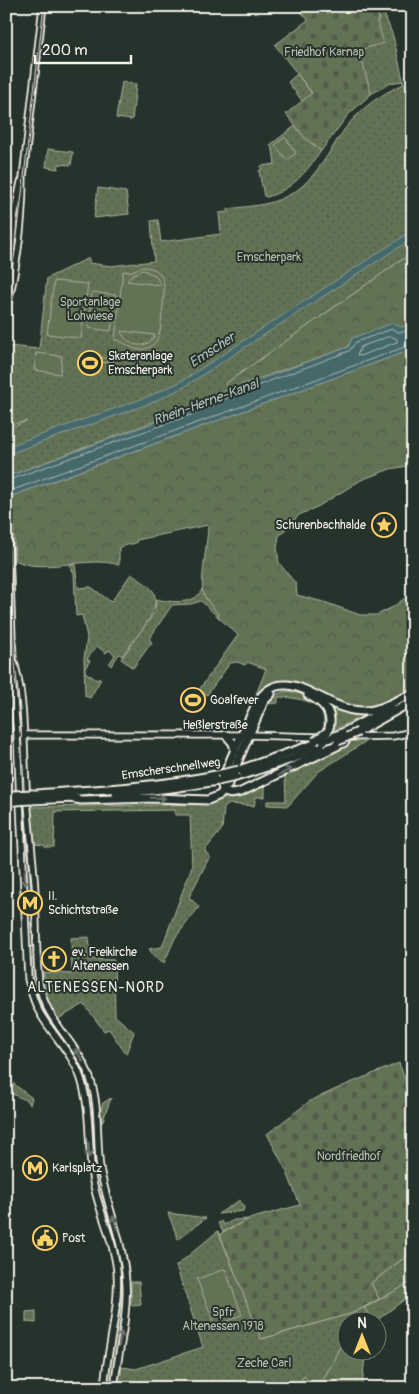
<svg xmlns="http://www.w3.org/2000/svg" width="419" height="1394" font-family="Pangolin,sans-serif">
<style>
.green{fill:url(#green-dots);stroke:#abb29e}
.forest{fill:url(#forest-crowns);stroke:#abb29e}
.cemetery{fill:url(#cemetery-stones);stroke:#abb29e}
.pitch{fill:#627254;stroke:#abb29e;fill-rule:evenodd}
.water{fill:#44676a;stroke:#8a9e9c}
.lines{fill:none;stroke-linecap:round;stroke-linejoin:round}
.shore{stroke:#aebab6;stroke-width:1}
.stream{stroke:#8a9e9c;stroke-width:1}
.secondary-casing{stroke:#f4f1e8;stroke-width:9}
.highway-casing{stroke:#f4f1e8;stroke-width:11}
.secondary{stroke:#26332d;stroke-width:5.5}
.highway{stroke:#26332d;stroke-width:7}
.tram{stroke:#f4f1e8;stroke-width:1}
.rail{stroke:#f4f1e8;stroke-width:1;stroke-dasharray:8 4;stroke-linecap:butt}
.highway-bridge-casing{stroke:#f4f1e8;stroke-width:11;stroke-linecap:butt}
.highway-bridge{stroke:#26332d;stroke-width:7}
.oneway{stroke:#6e766e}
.labels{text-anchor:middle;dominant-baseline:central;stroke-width:4;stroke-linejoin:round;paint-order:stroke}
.park-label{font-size:12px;fill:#babead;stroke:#26332d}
.poi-label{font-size:12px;fill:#f4f1e8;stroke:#26332d;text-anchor:start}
.street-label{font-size:12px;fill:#f4f1e8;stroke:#26332d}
.water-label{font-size:14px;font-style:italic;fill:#aebab6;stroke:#26332d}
.neighbourhood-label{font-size:14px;letter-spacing:1px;fill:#f4f1e8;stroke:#26332d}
</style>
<defs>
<pattern id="green-dots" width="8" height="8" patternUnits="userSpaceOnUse" patternTransform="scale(1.25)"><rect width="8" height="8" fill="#627254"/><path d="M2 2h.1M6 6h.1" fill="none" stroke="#545b4c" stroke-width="1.8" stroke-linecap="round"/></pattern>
<pattern id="forest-crowns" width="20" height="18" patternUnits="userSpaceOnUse" patternTransform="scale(1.25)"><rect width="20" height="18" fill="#627254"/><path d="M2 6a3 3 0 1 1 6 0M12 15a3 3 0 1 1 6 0" fill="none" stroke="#545b4c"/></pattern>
<pattern id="cemetery-stones" width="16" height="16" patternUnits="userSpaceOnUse" patternTransform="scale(1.25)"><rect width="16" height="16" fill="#627254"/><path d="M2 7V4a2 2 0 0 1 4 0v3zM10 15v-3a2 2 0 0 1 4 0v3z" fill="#545b4c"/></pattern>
</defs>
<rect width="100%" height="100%" fill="#26332d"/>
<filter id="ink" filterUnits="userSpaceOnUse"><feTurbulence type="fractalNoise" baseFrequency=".02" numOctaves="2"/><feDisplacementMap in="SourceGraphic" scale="10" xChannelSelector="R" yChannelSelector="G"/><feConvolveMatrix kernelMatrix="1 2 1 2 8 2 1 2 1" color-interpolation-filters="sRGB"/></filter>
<g filter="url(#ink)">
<g class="green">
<path d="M375 6H381L393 36 404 84 413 97V252L225 384 229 389 195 406 11 475 7 429 27 421 7 426 6 365 8 346 39 349 47 278 89 258V263L111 266 154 261 151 221 158 220 161 242 221 234 219 213 228 212V209C248 206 269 206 287 196 313 184 328 153 344 130 360 109 380 94 404 84L402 81 390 83 371 94 358 50 379 19Z"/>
<polygon points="297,74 312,94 303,102 288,82"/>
<polygon points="122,82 136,84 132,120 116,118"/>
<path d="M295 126 311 143 321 151C306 172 293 189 267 197L264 196 259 171 261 170V166L275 164 273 150 270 145Z"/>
<polygon points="48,149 73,152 71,165 59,164 58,169 46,167"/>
<polygon points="98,188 126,192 129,214 94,218"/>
<path d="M75 564 78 588 91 587 111 602 131 574C138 579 148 584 153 591 164 610 132 641 122 656L119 654 111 666 109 664 115 655 109 650 106 653 97 646 87 659 90 661 85 668V672L97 680 99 678 101 679 90 698 85 696 84 659 87 637 82 615 76 616 74 573 69 565Z"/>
<path d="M202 589 206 599 220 615 218 617 201 601 191 604 172 605 149 639 152 642 133 668 121 659 155 612 156 599C170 602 196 606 202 589Z"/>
<path d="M326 704 354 715H365L331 731C335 718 335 715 326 704Z"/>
<polygon points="363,736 374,736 318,772 288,806 267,805 267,801 286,801 285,776"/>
<polygon points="265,785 265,797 256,797 254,806 229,804 224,808 222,829 206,849 205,852 210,856 189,897 199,907 175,938 164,963 154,956 149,949 162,947 192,866 190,815 175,815 175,810 55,812 54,847 45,847 44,845 35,844 31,807 210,804 219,801 224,797 235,798"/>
<polygon points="89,937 91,959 114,960 115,1016 134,1032 126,1054 109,1029 104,1031 84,1004 58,1019 49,1004 43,972 72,974 71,938"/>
<polygon points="28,959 36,959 40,996 34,997 29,972"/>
<path d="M57 1029 82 1063 91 1090 87 1091C83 1067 68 1049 53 1030Z"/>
<polygon points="111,1098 102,1123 101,1123 101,1108 103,1103"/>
<polygon points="105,1192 114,1222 125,1281 124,1311 112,1388 106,1388 118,1272 97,1201"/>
<polygon points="240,1200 244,1208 243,1211 218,1214"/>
<polygon points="168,1213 206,1218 178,1239"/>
<polygon points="249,1219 223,1232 218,1223 221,1221 224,1225 234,1220"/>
<polygon points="218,1231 262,1339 353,1313 379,1300 371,1283 413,1251 413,1281 365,1308 371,1316 366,1317 362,1321 346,1322 346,1339 340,1346 332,1364 318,1388 118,1388 116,1377 121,1375 122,1367 136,1369 203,1347 176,1266"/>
<polygon points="131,1282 139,1282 141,1305 133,1306 131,1305"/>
<polygon points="26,1312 36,1311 36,1323 26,1322"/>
<polygon points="78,1381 92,1383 93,1387 71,1388"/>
</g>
<g class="forest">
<polygon points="413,252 413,325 352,338 348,347 229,389 225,384"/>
<path d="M413 349V465L390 469 361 480 319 506 299 515 279 536 277 548 279 563 296 584 297 595 327 603 360 615H377L393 607 413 592V687C399 695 384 706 368 708 338 712 305 674 281 683 272 687 259 701 251 707L266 669 247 662 245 665 237 662 230 663 207 695 199 690 238 635 218 617 219 615C214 608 206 601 203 592 200 583 208 539 208 525L137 540 136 543 119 547V565C88 555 42 575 15 560L12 496Z"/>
<path d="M287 691C304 693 319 701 328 716L325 730C323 724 325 716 321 710 314 700 290 697 278 697V703L267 704 256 730 255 728C263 708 264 695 287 691Z"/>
<polygon points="6,1078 32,1098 30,1105 28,1101 6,1091"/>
<polygon points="413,1281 413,1293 376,1321 362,1321 366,1317 370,1316 364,1308"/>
<polygon points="346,1339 346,1352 360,1352 365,1355 362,1388 318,1388 332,1364 340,1346"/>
<polygon points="304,1376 316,1388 295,1388"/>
</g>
<g class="cemetery">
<polygon points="296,6 375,6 379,19 377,21 384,43 359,50 371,94 348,115 321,151 305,138 286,114 312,93 275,45 308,20"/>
<polygon points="399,1063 413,1100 413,1216 408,1218 413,1232 413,1251 371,1283 379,1299 353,1313 261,1339 220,1234 249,1219 300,1205 286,1170 267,1134 310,1101 343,1086"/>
</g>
<g class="pitch">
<polygon points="285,137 296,153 287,160 275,145"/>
<path d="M141 267C171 266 164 294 162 314 161 323 161 333 156 341 154 345 149 348 144 349 131 352 126 341 115 340L123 271 130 272ZM143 270 155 275 161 285 127 281 133 274ZM121 331 155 335C147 351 127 347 121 331Z"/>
<polygon points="54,281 88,284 81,338 47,334"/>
<polygon points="92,292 116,295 111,331 88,328"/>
<polygon points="36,353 62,356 60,374 34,370"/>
<polygon points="91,358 113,358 113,362 96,363 83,368 83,360 91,360"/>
<polygon points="225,1269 242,1315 215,1326 197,1279"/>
</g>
<g class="water">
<polygon points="413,230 413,238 184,387 151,403 6,455 6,447 147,397 182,381"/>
<polygon points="393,323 400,327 413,325 413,349 6,498 6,477 194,408 231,390 348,347 352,338"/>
</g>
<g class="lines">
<g class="shore">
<polygon points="391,336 397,339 397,342 360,356 357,355 361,347"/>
<polyline points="6,481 196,413 233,395 349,351 356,342 392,329 399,332 413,331"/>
<polyline points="10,491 413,344"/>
</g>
<polyline class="stream" points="413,670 413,672"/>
<defs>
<g id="secondary">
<polyline points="8,289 14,217 21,182"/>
<path d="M7 308C17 266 23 220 23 177L43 6"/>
<path d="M6 489C10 545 10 601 13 657L11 667 17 735 28 979C31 992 34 1004 41 1015 54 1037 73 1054 81 1079 91 1110 88 1144 92 1176 97 1209 114 1238 117 1271 120 1310 107 1349 104 1388"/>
<polyline points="6,566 8,583"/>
<path d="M13 659C24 693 23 728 25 764 26 801 31 839 34 877 37 912 35 948 39 983 45 1021 78 1043 90 1078 100 1107 96 1139 100 1168 107 1207 124 1243 126 1283 128 1317 118 1353 114 1388"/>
<polyline points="22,735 249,735 320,737"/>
<polyline points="349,737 393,736 413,732"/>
</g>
<g id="highway">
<path d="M308 695C323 702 335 713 328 731"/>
<polyline points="358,732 413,701"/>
<polyline points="342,733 391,707"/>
<polyline points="226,735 233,743 235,751"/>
<path d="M345 742 241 792C234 794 223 796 222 786 220 778 251 716 256 704 277 668 308 692 334 704 343 708 353 711 363 711 380 712 395 700 411 695"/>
<polyline points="239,770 323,741"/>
<polyline points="236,777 292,759 337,741"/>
<path d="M32 794C95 790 159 787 221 774"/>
<polyline points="116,794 172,788 218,781"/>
<polyline points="6,795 14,795"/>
<polyline points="71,798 81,800 156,798 208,800 220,795 227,786 264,701 271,694"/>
<polyline points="31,800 75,798"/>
<polyline points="6,802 16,801"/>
</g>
</defs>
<use href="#secondary" class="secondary-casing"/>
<use href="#highway" class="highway-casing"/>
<use href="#secondary" class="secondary"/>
<use href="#highway" class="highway"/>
<g class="tram">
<polyline points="6,322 10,282 16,245 44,6"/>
<polyline points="6,478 14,656 20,709 25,807 32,884"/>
</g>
<polyline class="rail" points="32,884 34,957"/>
<defs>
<g id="highway-bridge">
<polyline points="315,741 328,731"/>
<polyline points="323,741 342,733"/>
<polyline points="338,741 358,732"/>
<polyline points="221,774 239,770"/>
<polyline points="218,781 236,777"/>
<polyline points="14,795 32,794"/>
<polyline points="16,801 31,800"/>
</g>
</defs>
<use href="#highway-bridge" class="highway-bridge-casing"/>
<use href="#highway-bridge" class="highway-bridge"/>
</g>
<defs><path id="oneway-shaft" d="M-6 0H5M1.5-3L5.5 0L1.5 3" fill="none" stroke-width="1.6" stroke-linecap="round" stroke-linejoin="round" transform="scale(1.25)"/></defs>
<g class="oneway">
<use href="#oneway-shaft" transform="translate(285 772) rotate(-27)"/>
<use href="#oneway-shaft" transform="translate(158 798) rotate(1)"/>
<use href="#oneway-shaft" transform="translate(25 878) rotate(88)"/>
<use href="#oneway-shaft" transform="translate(79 1055) rotate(-122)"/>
<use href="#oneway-shaft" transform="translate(89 1150) rotate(86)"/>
<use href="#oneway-shaft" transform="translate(115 1223) rotate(-107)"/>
<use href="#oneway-shaft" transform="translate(120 1339) rotate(-81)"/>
</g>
</g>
<defs>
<symbol id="stadium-ring" viewBox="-11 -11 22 22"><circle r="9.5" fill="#26332d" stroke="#ffd166" stroke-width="1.5"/><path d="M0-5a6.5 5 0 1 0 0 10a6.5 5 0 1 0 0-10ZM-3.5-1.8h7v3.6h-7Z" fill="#ffd166"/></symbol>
<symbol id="sight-ring" viewBox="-11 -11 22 22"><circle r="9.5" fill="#26332d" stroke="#ffd166" stroke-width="1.5"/><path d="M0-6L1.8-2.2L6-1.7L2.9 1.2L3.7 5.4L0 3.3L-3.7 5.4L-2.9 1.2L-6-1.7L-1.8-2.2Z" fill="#ffd166"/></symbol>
<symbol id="metro-ring" viewBox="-11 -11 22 22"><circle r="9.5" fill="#26332d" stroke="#ffd166" stroke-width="1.5"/><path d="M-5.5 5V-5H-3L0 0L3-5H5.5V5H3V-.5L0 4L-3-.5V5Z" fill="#ffd166"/></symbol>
<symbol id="church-ring" viewBox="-11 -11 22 22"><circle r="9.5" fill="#26332d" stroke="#ffd166" stroke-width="1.5"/><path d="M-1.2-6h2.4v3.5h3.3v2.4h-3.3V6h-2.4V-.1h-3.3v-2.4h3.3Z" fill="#ffd166"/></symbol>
<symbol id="civic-ring" viewBox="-11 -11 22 22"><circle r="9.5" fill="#26332d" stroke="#ffd166" stroke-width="1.5"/><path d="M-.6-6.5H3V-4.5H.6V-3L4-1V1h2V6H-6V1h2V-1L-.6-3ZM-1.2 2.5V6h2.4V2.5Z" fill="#ffd166"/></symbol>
</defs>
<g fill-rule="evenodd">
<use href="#stadium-ring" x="76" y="349" width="28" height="28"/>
<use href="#sight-ring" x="370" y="511" width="28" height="28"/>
<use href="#stadium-ring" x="179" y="686" width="28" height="28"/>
<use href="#metro-ring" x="16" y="889" width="28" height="28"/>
<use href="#church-ring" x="40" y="945" width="28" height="28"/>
<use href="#metro-ring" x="21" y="1154" width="28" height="28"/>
<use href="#civic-ring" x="31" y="1224" width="28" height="28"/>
</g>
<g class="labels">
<g class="park-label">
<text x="324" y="52">Friedhof Karnap</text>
<text x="269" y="257">Emscherpark</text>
<text x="90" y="302">Sportanlage<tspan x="90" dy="14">Lohwiese</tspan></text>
<text x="349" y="1156">Nordfriedhof</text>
<text x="223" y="1312">Spfr<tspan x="223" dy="14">Altenessen 1918</tspan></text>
<text x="264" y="1363">Zeche Carl</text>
</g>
<g class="poi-label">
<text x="108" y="356">Skateranlage<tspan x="108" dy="14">Emscherpark</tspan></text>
<text x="366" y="525" text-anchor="end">Schurenbachhalde</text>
<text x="210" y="700">Goalfever</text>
<text x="48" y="896">II.<tspan x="48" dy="14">Schichtstraße</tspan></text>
<text x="72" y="952">ev. Freikirche<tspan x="72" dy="14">Altenessen</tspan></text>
<text x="52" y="1168">Karlsplatz</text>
<text x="62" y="1238">Post</text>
</g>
<g class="street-label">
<text x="215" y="725">Heßlerstraße</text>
<text transform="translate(171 769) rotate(-8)">Emscherschnellweg</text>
</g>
<g class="water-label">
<text transform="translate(212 350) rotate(-33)">Emscher</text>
<text transform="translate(206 402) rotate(-20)">Rhein-Herne-Kanal</text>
</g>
<g class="neighbourhood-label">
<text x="96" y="987">ALTENESSEN-NORD</text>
</g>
</g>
<rect width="419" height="1394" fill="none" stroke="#26332d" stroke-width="25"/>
<rect x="12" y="12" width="394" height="1369" fill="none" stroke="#f4f1e8" stroke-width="2" filter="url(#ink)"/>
<g transform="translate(362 1336)"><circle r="24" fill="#26332d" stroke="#787f78"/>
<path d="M0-4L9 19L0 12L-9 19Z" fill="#ffd166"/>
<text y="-8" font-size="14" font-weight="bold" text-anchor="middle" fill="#f4f1e8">N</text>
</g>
<path d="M35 55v8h96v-8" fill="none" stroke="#f4f1e8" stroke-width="2.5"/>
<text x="42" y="55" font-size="15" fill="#f4f1e8" stroke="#26332d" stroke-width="4" paint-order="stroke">200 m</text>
</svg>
